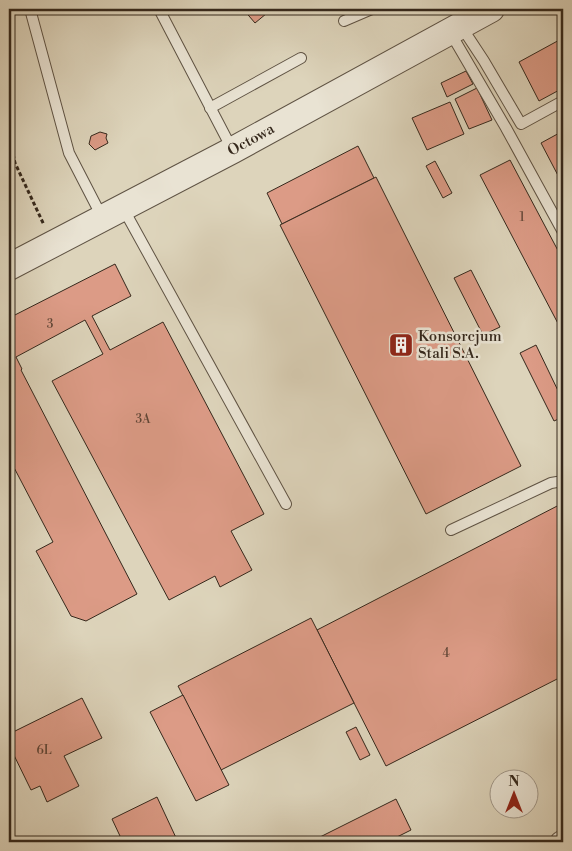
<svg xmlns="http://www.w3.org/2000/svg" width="572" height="851" font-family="'Libre Bodoni',serif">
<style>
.building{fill:#dc9b86;stroke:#35281c}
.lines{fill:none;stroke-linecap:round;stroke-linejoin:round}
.service-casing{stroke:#5f5344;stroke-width:12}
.minor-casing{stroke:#5f5344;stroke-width:23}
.tertiary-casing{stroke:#5f5344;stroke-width:28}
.path{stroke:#35281c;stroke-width:3;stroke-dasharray:4 2.5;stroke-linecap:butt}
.service{stroke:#e9e3d3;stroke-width:10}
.minor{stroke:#e9e3d3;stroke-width:21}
.tertiary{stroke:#e9e3d3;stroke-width:26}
.labels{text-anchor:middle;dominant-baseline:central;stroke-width:5;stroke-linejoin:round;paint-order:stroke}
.number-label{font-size:12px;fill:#5f4536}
.street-label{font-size:15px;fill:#35281c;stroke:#e9e3d3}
.poi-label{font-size:15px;fill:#35281c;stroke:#e9e3d3;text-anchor:start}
</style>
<rect width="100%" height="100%" fill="#ddd4bb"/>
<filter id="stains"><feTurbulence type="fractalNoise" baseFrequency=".004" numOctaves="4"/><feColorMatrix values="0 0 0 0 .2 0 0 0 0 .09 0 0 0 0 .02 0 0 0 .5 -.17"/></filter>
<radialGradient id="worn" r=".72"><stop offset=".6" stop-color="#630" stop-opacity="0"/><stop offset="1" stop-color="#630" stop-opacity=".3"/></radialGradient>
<g class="building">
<polygon points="243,9 272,9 255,23"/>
<polygon points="563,38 563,88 539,101 519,62"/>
<polygon points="466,71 473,84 447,97 441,83"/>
<polygon points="477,88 492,120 469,129 455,99"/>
<polygon points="450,102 464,134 427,150 412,118"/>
<polygon points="563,131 563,185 541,143"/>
<polygon points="100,132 107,134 106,138 108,143 95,150 89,144 91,136"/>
<polygon points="358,146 374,178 282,224 267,193"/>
<polygon points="510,160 563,260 563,333 480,175"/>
<polygon points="435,161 452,193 443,198 426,166"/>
<polygon points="376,177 521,466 426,514 280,225"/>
<polygon points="115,264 131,296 92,316 110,350 163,322 264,514 231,531 252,570 220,587 215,576 169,600 52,381 103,354 85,320 16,357 22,369 21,370 137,594 86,621 71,616 36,551 53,542 9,458 9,318"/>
<polygon points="471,270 500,327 483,335 454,278"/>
<polygon points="536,345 563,401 563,417 554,421 520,353"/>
<polygon points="563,503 563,676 386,766 317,630"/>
<polygon points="311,618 354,703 221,770 178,686"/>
<polygon points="183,695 229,785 196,801 150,712"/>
<polygon points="82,698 102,738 64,756 79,786 47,802 40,786 31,790 9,745 9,734"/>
<polygon points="356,727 370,755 360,760 346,732"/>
<polygon points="157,797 178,842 107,842 120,836 112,819"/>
<polygon points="396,799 411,830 387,842 310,842"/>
</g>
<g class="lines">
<defs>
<g id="service">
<polyline points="30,9 69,153 102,217"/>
<polyline points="159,9 232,149"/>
<polyline points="344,21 372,9"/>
<polyline points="461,26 484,61 521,124 563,101"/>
<polyline points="450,32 506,128 563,232"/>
<polyline points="210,108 301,58"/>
<polyline points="123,208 286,504"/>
<polyline points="451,530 551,483 563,481"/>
</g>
<polyline id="minor" points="561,842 563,841"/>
<polyline id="tertiary" points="9,267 233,150 491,9"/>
</defs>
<use href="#service" class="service-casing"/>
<use href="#minor" class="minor-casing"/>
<use href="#tertiary" class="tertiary-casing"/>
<polyline class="path" points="9,135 15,163 44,225"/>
<use href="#service" class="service"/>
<use href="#minor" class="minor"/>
<use href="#tertiary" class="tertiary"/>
</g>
<defs>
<symbol id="building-square" viewBox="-11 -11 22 22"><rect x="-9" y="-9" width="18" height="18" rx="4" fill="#8f2418" stroke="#e9e3d3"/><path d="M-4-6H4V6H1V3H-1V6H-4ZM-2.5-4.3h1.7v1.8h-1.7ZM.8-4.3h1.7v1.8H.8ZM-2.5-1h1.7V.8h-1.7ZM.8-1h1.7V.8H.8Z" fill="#fff"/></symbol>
</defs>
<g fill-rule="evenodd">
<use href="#building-square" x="387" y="331" width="28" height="28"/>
</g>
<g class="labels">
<g class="number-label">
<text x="522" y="217">1</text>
<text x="50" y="324">3</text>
<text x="143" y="419">3A</text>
<text x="446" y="653">4</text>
<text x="44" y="750">6L</text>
</g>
<g class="street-label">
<text transform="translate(251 140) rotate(-29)">Octowa</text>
</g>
<g class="poi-label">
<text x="418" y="336">Konsorcjum<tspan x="418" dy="17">Stali S.A.</tspan></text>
</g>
</g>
<rect width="572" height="851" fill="none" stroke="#ddd4bb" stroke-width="30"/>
<rect x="10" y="10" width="552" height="831" fill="none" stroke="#35281c" stroke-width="2.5"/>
<rect x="15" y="15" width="542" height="821" fill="none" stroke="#35281c"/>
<g transform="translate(514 794)"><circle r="24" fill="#e9e3d3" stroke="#a1988a"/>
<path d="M0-4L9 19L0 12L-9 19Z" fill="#8f2418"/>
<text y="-8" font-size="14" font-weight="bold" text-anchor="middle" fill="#35281c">N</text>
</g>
<rect width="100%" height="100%" filter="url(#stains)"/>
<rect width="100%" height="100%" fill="url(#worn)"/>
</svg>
